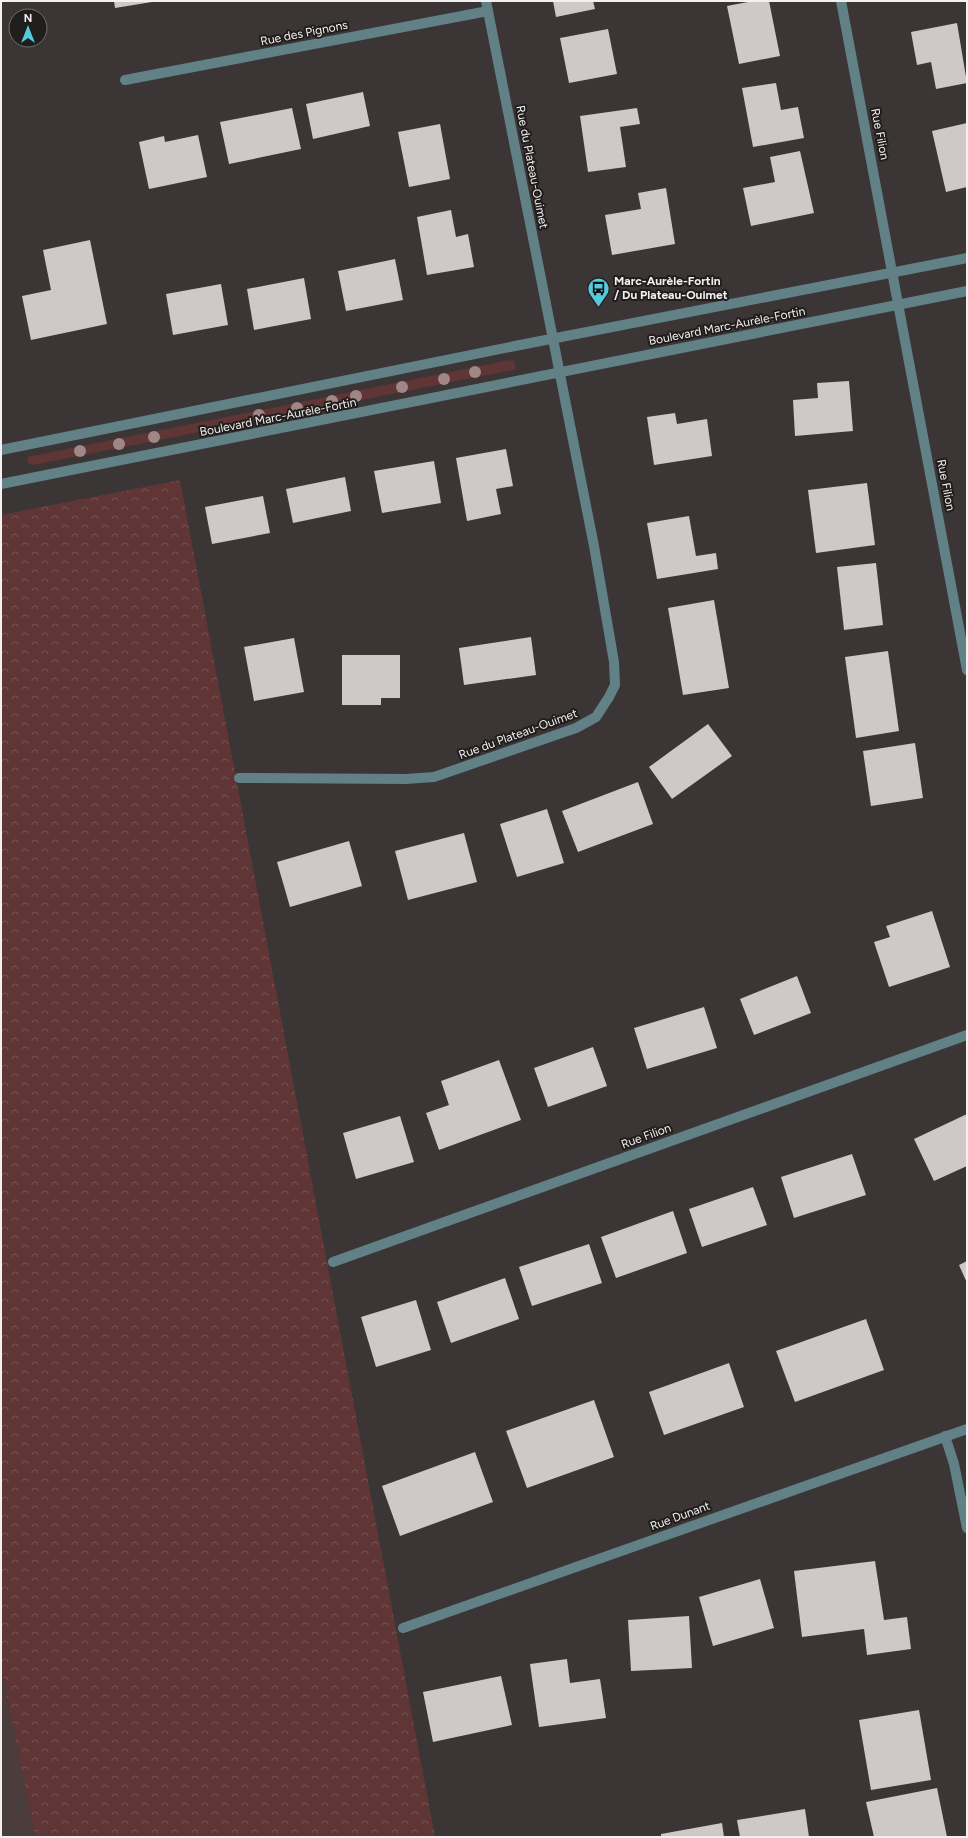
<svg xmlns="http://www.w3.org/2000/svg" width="968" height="1838" font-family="Figtree,sans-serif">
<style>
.built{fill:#4a3d3c}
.green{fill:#5f3635}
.forest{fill:url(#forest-crowns)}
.building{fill:#cfc8c7}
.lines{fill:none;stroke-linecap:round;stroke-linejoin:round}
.minor{stroke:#618187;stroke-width:10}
.tree{fill:#a08786}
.labels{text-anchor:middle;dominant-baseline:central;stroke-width:4;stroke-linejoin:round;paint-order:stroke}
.street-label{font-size:12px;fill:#f3f0ef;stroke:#201d1d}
.poi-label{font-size:12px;font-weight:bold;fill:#f3f0ef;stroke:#201d1d;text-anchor:start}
</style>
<defs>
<pattern id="forest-crowns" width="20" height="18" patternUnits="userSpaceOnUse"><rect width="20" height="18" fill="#5f3635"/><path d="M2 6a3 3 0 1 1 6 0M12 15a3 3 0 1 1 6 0" fill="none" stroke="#765353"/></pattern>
</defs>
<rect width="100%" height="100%" fill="#3b3535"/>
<polygon class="built" points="1,1666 35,1837 1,1837"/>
<polygon class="green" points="510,360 514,361 516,368 513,370 33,465 28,463 28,457 32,456"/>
<polygon class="forest" points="180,480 435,1837 35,1837 1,1666 1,515"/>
<g class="building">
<polygon points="114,1 152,1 152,2 115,8"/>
<polygon points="553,1 593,1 595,9 556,17"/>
<polygon points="753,1 769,1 780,56 739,64 727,6"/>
<polygon points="957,23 967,83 936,89 931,62 917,65 911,32"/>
<polygon points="608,29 617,74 569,83 560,38"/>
<polygon points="776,83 781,110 798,107 804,138 753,147 742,88"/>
<polygon points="363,92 370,126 313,139 306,104"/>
<polygon points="292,108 301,149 229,164 220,122"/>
<polygon points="637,108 640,124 620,127 626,167 588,172 580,116"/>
<polygon points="967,123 967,187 946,192 932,131"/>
<polygon points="440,124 450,179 409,187 398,132"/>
<polygon points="198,135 207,177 149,189 139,142 164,136 165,142"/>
<polygon points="800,151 814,213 751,226 743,188 775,182 770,157"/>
<polygon points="666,188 675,244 612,255 605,215 641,209 638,193"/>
<polygon points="451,210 456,237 468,234 474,267 427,275 417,217"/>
<polygon points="90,240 107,324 31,340 22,296 51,290 43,250"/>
<polygon points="395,259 403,300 346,311 338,271"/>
<polygon points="304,278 311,319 254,330 247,289"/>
<polygon points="221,284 228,325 173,335 166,294"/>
<polygon points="849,381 853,431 795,436 793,400 818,398 817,383"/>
<polygon points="675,413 677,424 707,419 712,456 654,465 647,417"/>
<polygon points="506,449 513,486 496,489 501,514 467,521 456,458"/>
<polygon points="434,461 441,503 382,513 374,471"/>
<polygon points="345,477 351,511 293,523 286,489"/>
<polygon points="867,483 875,545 816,553 808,490"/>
<polygon points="263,496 270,533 212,544 205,507"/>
<polygon points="689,516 696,556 716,553 718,569 657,579 647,523"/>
<polygon points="876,563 883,625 844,630 837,567"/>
<polygon points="714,600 729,688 683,695 668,608"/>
<polygon points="531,637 536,675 464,685 459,648"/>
<polygon points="294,638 304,692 254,701 244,647"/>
<polygon points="888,651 899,731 856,738 845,657"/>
<polygon points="342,655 400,655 400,698 381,698 381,705 342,705"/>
<polygon points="708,724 732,756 672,799 649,767"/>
<polygon points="915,743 923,798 871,806 863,751"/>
<polygon points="638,782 653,824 578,852 562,811"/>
<polygon points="547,809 564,863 517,877 500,824"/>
<polygon points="464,833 477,882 408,900 395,851"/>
<polygon points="349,841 362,886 290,907 277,862"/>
<polygon points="932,911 950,967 889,987 874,942 890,937 886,926"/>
<polygon points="797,976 811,1013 754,1035 740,999"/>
<polygon points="704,1007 717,1048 647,1069 634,1028"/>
<polygon points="593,1047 607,1086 548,1107 534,1068"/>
<polygon points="499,1060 521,1120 439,1150 426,1113 449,1105 441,1081"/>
<polygon points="967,1114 967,1166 934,1181 914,1139"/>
<polygon points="400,1116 414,1162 356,1179 343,1133"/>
<polygon points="852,1154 866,1195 794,1218 781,1177"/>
<polygon points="753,1187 767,1225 702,1247 689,1209"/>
<polygon points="673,1211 687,1253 616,1278 601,1237"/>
<polygon points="589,1244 602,1283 532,1306 519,1267"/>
<polygon points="967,1261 967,1283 959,1265"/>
<polygon points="505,1278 519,1319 451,1343 437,1302"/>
<polygon points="416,1300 431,1350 376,1367 361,1317"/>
<polygon points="866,1319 884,1370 795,1402 776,1351"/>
<polygon points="729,1363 744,1407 664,1435 649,1392"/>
<polygon points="594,1400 614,1457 527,1488 506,1431"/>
<polygon points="475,1452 493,1502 400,1536 382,1486"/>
<polygon points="875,1561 884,1620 907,1617 911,1649 867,1655 864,1629 802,1637 794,1571"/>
<polygon points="760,1579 774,1628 713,1646 699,1597"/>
<polygon points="689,1616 692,1668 631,1671 628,1620"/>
<polygon points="567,1659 570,1683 600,1679 606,1718 539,1727 530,1664"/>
<polygon points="501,1676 512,1725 433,1742 423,1692"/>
<polygon points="919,1710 931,1780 871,1790 859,1720"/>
<polygon points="937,1788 947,1837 874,1837 866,1802"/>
<polygon points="805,1809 809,1837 740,1837 737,1820"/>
<polygon points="722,1823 724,1837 661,1837 661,1834"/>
</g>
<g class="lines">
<g class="minor">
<polyline points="841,1 967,670"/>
<polyline points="125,80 488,11"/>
<polyline points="1,450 520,345 967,258"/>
<polyline points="1,484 967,291"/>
<polyline points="239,778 406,779 434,777 576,728 596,717 609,697 615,685 614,662 594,546 486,1"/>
<polyline points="333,1262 967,1035"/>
<polyline points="945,1436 954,1464 967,1528"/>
<polyline points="403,1628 967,1429"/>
</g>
</g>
<g class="tree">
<circle cx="475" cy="372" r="6"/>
<circle cx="444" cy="379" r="6"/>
<circle cx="402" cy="387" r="6"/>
<circle cx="356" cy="396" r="6"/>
<circle cx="332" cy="401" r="6"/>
<circle cx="297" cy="408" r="6"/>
<circle cx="259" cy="415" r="6"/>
<circle cx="154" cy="437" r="6"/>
<circle cx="119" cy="444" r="6"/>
<circle cx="80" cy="451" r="6"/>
</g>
<defs>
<symbol id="bus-pin" viewBox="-11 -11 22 30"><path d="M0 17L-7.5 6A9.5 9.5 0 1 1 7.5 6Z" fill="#53cbdc" stroke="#201d1d"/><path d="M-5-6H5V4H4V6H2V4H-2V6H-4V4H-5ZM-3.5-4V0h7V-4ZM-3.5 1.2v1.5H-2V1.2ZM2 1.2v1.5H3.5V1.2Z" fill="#111"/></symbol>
</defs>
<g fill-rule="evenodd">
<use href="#bus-pin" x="586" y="276" width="25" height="34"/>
</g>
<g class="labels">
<g class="street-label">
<text transform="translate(304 33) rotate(-11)">Rue des Pignons</text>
<text transform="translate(880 134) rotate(79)">Rue Filion</text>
<text transform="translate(532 167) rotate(79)">Rue du Plateau-Ouimet</text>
<text transform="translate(727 326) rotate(-11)">Boulevard Marc-Aurèle-Fortin</text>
<text transform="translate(278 417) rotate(-11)">Boulevard Marc-Aurèle-Fortin</text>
<text transform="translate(946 485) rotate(79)">Rue Filion</text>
<text transform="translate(518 734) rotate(-20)">Rue du Plateau-Ouimet</text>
<text transform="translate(646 1136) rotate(-20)">Rue Filion</text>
<text transform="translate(680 1516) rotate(-20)">Rue Dunant</text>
</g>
<g class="poi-label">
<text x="614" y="281">Marc-Aurèle-Fortin<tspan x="614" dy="14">/ Du Plateau-Ouimet</tspan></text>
</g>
</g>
<rect width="968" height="1838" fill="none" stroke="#f3f0ef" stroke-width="4"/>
<g transform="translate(28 28)"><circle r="19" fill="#201d1d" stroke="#747171"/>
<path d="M0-3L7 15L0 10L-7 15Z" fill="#53cbdc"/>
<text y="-6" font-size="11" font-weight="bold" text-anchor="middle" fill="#f3f0ef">N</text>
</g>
</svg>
